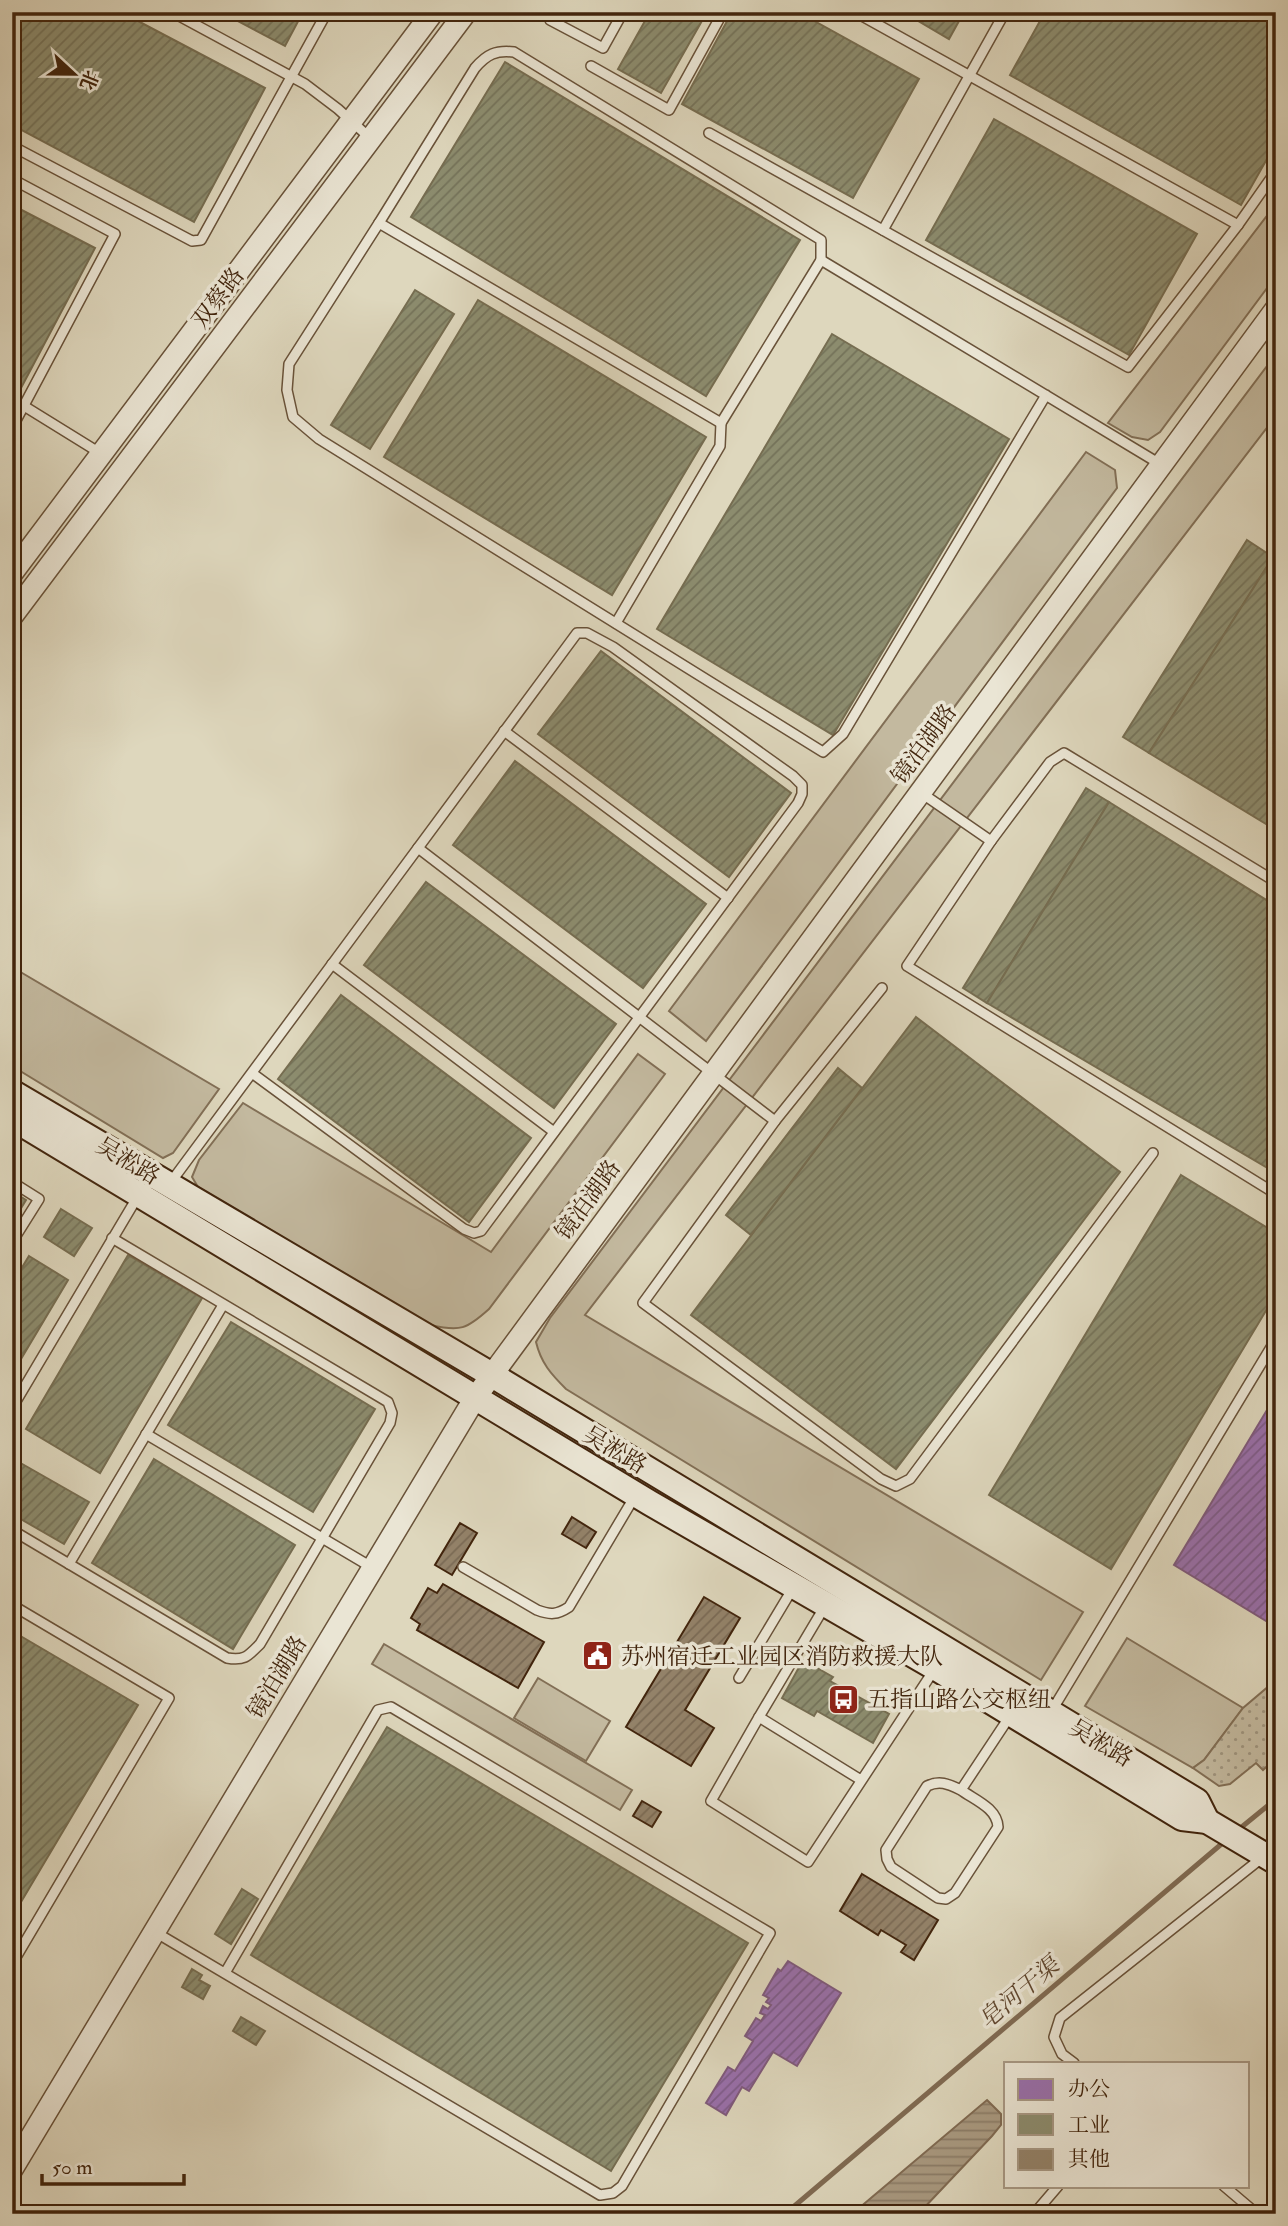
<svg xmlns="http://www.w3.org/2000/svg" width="1288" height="2226" font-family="'IM FELL Double Pica','Noto Serif SC',serif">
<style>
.grass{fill:#c3b99f;stroke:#826f56;stroke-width:2}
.garden{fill:url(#garden-dots);stroke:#826f56;stroke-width:2}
.water{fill:url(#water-rules);stroke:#806b53;stroke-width:2}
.offices{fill:url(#offices-hatch);stroke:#7f5a7c;stroke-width:2}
.industry{fill:url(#industry-hatch);stroke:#766d51;stroke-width:2}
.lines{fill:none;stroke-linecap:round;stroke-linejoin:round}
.stream{stroke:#806b53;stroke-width:5}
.building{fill:url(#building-hatch);stroke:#42250d;stroke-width:2}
.service-casing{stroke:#695239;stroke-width:12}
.tertiary-casing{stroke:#695239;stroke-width:24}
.secondary-casing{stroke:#42250d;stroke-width:28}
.service{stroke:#eae5d4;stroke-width:9}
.tertiary{stroke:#eae5d4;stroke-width:21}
.secondary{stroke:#eae5d4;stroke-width:24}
.labels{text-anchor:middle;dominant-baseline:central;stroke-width:7;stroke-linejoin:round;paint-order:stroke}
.street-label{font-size:23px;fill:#42250d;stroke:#eae5d4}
.poi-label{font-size:23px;fill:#42250d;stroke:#eae5d4;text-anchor:start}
.water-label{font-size:24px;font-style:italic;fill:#614830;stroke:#eae5d4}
</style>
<defs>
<pattern id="garden-dots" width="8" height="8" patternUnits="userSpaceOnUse" patternTransform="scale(1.75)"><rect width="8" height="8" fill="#c3b99f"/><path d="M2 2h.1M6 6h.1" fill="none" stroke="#a09680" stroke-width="1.8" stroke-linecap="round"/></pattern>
<pattern id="water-rules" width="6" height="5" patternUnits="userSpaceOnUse" patternTransform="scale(1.75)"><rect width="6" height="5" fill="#a99a81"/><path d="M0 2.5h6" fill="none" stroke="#8b7d68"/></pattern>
<pattern id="offices-hatch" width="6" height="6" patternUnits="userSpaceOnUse" patternTransform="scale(1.75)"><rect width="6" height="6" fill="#9970ab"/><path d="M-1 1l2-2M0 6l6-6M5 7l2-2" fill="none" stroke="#7e5c8a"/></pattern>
<pattern id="industry-hatch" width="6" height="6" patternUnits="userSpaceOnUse" patternTransform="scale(1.75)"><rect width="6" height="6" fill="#8c8c6e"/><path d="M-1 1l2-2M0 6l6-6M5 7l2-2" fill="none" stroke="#747259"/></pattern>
<pattern id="building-hatch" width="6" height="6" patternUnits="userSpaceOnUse" patternTransform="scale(1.75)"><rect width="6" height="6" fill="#938269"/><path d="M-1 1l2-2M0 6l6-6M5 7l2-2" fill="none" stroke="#7a6a55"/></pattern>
</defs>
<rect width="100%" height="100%" fill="#ded7bd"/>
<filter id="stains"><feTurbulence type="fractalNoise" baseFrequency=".00286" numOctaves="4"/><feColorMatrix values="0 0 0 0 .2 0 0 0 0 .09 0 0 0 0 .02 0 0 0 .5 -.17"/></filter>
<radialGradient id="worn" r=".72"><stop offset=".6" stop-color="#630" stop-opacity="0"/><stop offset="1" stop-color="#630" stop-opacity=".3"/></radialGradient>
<g class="grass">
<polygon points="1276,204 1276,276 1160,432 1148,440 1132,437 1108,423"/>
<path d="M1276 354V416L585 1315 1083 1612 1041 1680 566 1389C551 1374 541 1363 536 1342L550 1318Z"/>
<polygon points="1086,452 1115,470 1117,488 706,1041 669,1011"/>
<polygon points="12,967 219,1089 173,1153 163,1158 12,1066"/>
<path d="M638 1054 665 1074 489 1309C467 1329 460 1332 431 1325L198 1187 192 1177 199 1160 243 1103 491 1252Z"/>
<polygon points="1127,1638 1243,1708 1204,1760 1193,1768 1085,1706"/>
<polygon points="384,1644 632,1790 620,1810 372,1664"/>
<polygon points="538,1678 610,1721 586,1761 514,1718"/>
</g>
<polygon class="garden" points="1276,1680 1276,1758 1263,1770 1256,1763 1230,1784 1219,1786 1193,1768 1204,1760 1243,1708"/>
<polygon class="water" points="987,2100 1001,2114 1001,2125 992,2136 922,2210 922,2214 852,2214"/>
<g class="offices">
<polygon points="1276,1395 1276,1627 1174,1565"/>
<polygon points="788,1961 841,1993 797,2066 773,2052 749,2091 742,2087 726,2115 706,2103 728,2067 735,2071 753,2041 745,2036 756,2018 761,2021 765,2015 760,2013 763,2006 768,2009 771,2005 766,2002 769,1998 763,1995 778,1969 781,1971"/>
</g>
<g class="industry">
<polygon points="12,12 121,12 265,88 194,222 12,125"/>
<polygon points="221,12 303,12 285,46"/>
<polygon points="650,12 707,12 661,93 618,69"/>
<polygon points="732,12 798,12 919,79 853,198 682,104"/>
<polygon points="903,12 964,12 949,39"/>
<polygon points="1045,12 1276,12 1276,143 1241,205 1010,75"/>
<polygon points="505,62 800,240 706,396 411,217"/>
<polygon points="994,119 1197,234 1129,355 926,240"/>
<polygon points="12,205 95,248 12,405"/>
<polygon points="415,290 454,314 370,449 331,425"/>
<polygon points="478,300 706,437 612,595 384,457"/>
<polygon points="832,334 1009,439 833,735 657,629"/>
<polygon points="1247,540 1273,557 1149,753 1123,737"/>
<polygon points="1273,557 1276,558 1276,830 1149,753"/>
<polygon points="601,651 791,793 729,877 538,734"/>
<polygon points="515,761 706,904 643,988 453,845"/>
<polygon points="1086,788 1109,802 987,1003 963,988"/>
<polygon points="1109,802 1276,906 1276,1173 987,1003"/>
<polygon points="426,882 616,1024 554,1108 364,965"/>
<polygon points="341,995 531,1138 469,1222 278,1079"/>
<polygon points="916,1017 1120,1172 896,1469 691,1315"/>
<polygon points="838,1068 862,1088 751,1235 726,1215"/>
<polygon points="1181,1175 1276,1233 1276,1294 1111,1569 989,1495"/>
<polygon points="12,1191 26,1200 12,1223"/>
<polygon points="61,1209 92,1228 74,1256 44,1237"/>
<polygon points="128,1255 202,1298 100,1473 26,1429"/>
<polygon points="29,1256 68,1280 12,1374 12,1284"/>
<polygon points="231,1322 375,1409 313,1512 168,1425"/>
<polygon points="154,1459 295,1545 233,1649 92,1563"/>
<polygon points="17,1461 89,1502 64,1544 12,1514 12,1469"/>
<polygon points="12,1631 138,1705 12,1917"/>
<polygon points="803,1660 833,1677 830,1681 889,1714 873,1743 817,1711 814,1716 782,1698"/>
<polygon points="387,1727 748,1943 611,2171 251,1955"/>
<polygon points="242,1889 258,1899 231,1944 215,1934"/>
<polygon points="192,1969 202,1975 199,1980 210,1986 203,1999 182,1987"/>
<polygon points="241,2017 265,2031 256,2045 233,2031"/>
</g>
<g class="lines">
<g class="stream">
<polyline points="1238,1830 1276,1799"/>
<polyline points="785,2214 1225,1841"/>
</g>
</g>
<g class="building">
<polygon points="572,1517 596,1532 586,1548 562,1534"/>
<polygon points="460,1523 477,1533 452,1575 435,1565"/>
<polygon points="443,1584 544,1642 518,1688 417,1630 420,1624 411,1618 428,1588 437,1593"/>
<polygon points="704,1597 740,1618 685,1710 714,1728 691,1766 626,1727"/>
<polygon points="642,1801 661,1812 652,1827 633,1816"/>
<polygon points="862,1874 938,1920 914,1960 901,1952 906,1945 881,1930 878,1935 840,1911"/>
</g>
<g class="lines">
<defs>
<g id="service">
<polyline points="172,12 305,84 338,109 370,138"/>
<polyline points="554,12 550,20 603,48 623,12"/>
<polyline points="855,12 1238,225"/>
<polyline points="591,66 669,110 723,12"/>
<polyline points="709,133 1128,367 1238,225 1276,171"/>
<polyline points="12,146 192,241 201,240 327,12"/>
<polyline points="12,179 115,234 12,428"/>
<path d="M379 223 475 68C487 54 496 50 514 52L821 240V260"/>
<polyline points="883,230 1005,12"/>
<polyline points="1046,395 843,734 823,752 319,439 293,417 287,390 289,364 379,223 721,423 821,260 1160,464"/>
<polyline points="24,406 100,453"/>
<polyline points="616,623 720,446 721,423"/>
<polyline points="504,731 728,898"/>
<polyline points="920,792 991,841 907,966 1276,1194"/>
<polyline points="991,841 1050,762 1064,753 1276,882"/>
<polyline points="418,848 775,1121 643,1303 881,1479 896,1486 910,1479 1153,1153"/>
<polyline points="332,964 554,1132"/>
<polyline points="775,1121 882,988"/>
<polyline points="12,1182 39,1199 12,1242"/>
<path d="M171 1182C306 999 442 816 577 633H587L613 647 793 776 802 785V794L798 803 481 1231 474 1233 464 1229 252 1073"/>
<polyline points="12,1408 138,1196"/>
<polyline points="146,1434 373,1568"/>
<path d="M12 1530 227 1658C245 1661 248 1656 260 1644L390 1423 392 1413 388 1402 112 1238"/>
<polyline points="69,1564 223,1305"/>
<path d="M463 1567 537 1610C550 1615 557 1615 569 1607L635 1496"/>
<polyline points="12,1605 169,1698 12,1964"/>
<polyline points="739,1678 793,1588"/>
<polyline points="1051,1712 1276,1339"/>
<polyline points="759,1717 825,1606"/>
<polyline points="861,1780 759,1717 711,1801 808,1862 934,1670"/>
<path d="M961 1790C948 1784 940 1780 927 1786L886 1850 887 1859 891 1867 938 1898 946 1899 955 1893 998 1827C997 1808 975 1800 961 1790L1010 1716"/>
<polyline points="155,1932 600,2195 613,2193 622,2186 770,1933 391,1707 378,1710 225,1973"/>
<polyline points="1074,2063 1062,2054 1054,2037 1060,2018 1263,1857"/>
<polyline points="1224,2186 1257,2214"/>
<polyline points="12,2206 24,2214"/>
<polyline points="1034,2214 1058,2186"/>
<polyline points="1267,2214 1276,2204"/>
</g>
<g id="tertiary">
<polyline points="12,573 433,12"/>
<polyline points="12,616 466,12"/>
<polyline points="12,2169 475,1398 1276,309"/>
</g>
<g id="secondary">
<polyline points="12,1092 492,1375 1197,1801 1207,1821"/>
<polyline points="12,1118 650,1503 936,1668 1182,1818 1207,1821 1276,1862"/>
</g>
</defs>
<use href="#service" class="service-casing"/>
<use href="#tertiary" class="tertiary-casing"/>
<use href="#secondary" class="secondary-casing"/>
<use href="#service" class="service"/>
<use href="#tertiary" class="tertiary"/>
<use href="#secondary" class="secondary"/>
</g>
<defs>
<symbol id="civic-square" viewBox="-11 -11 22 22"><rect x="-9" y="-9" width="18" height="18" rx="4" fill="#8f2418" stroke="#eae5d4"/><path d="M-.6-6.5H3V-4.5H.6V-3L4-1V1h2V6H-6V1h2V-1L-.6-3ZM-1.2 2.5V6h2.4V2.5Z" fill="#fff"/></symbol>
<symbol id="bus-square" viewBox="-11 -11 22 22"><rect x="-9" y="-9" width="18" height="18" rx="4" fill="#8f2418" stroke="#eae5d4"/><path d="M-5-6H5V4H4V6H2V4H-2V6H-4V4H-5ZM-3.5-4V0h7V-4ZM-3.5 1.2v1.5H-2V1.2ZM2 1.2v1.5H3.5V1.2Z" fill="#fff"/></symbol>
</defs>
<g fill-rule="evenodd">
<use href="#civic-square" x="580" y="1638" width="35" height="35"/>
<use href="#bus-square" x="826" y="1682" width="35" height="35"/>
</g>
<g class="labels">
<g class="street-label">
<text transform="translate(218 298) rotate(-53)">双蔡路</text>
<text transform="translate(924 744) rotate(-54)">镜泊湖路</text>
<text transform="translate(128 1161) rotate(31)">吴淞路</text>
<text transform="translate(588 1200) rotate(-54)">镜泊湖路</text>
<text transform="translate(615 1450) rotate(31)">吴淞路</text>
<text transform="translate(277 1677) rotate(-59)">镜泊湖路</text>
<text transform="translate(1101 1743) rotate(31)">吴淞路</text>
</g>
<g class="poi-label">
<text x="621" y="1656">苏州宿迁工业园区消防救援大队</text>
<text x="867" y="1699">五指山路公交枢纽</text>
</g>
<g class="water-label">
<text transform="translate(1019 1993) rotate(-40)">皂河干渠</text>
</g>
</g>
<rect width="1288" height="2226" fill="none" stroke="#ded7bd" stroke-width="42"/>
<rect x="14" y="14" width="1260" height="2198" fill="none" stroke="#42250d" stroke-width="3.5"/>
<rect x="21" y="21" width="1246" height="2184" fill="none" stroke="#42250d" stroke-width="2"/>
<rect x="1004" y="2062" width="245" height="126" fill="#eae5d4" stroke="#a79884" stroke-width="2"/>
<rect x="1018" y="2079" width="35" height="21" fill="#9970ab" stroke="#a79884" stroke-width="2"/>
<text x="1068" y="2096" font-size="21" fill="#42250d">办公</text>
<rect x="1018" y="2114" width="35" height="21" fill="#8c8c6e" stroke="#a79884" stroke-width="2"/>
<text x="1068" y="2132" font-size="21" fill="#42250d">工业</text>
<rect x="1018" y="2149" width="35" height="21" fill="#938269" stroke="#a79884" stroke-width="2"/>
<text x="1068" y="2166" font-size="21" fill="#42250d">其他</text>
<g transform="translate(74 74) rotate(112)" stroke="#eae5d4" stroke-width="5" paint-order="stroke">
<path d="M0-5L12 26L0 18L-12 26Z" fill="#42250d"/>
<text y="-10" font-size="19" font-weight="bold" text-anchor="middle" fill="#42250d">北</text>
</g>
<path d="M42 2174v10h142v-10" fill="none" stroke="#42250d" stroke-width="3.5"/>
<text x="52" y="2174" font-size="21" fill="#42250d" stroke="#eae5d4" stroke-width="5" paint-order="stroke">50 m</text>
<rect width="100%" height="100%" filter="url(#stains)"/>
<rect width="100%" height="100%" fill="url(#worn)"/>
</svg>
